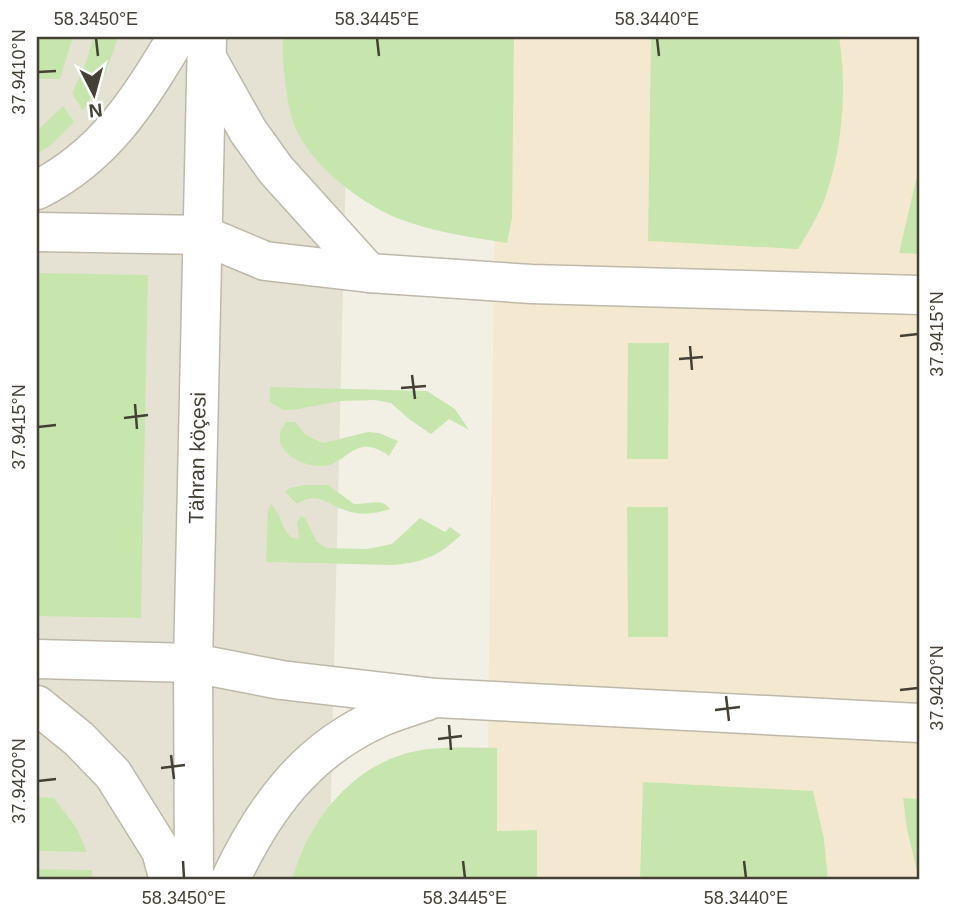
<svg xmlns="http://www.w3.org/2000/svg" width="956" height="917" font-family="Helvetica,sans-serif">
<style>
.residential{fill:#e6e2d3}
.commercial{fill:#f4e9d0}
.green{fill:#c7e6ae}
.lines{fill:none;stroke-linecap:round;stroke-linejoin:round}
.minor-casing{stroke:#beb8a8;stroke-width:41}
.minor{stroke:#fff;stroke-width:38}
.ticks{fill:none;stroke:#454035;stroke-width:2.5}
.labels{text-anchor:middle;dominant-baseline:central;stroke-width:7;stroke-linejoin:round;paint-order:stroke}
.street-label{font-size:21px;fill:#454035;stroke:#fff}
.neatline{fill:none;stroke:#454035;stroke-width:2.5}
.ticks-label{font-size:18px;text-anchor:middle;fill:#454035}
</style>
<rect width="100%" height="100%" fill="#f2f0e5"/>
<polygon class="residential" points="37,37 349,37 329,880 37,880"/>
<polygon class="commercial" points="497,37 919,37 919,880 486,880"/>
<g class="green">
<polygon points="37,37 73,37 60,79 37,79"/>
<polygon points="93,37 118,37 106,72 83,111 72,93 86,63"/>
<path d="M283 37H514L512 218 507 243C470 237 432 232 397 218 360 203 311 165 295 127 286 104 282 62 283 37Z"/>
<path d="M651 37H839C847 85 843 145 827 192 821 212 809 231 798 249L648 241Z"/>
<polygon points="63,106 74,122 52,144 37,154 37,131"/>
<polygon points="919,167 919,254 899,253"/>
<polygon points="37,273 148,275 141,618 37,616"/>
<polygon points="628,343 669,343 668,459 627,459"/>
<polygon points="270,387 427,391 455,409 469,430 449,419 431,434 409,419 391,403 375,400 341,401 293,410 283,410 270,402"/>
<path d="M286 422H295L306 435 323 443 368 432 379 433 398 441 389 456C381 450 372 446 363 447 348 450 340 464 325 466 301 468 265 448 286 422Z"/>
<path d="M305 485H328L354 504C367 505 381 497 390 509 375 514 360 516 345 510 324 503 319 491 297 504L285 492 290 488Z"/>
<path d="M271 504C283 517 280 528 292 538L299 539 297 523 301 516 305 518 317 542 326 548 367 549 392 544 420 518 445 532 450 527 461 535C438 556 425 562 393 565L266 562 268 510Z"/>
<polygon points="627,507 668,507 668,637 628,637"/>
<path d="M497 748V831L537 830V880H292C307 826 345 773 401 755 431 745 466 748 497 748Z"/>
<polygon points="643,782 813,791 824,839 828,880 640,880"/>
<polygon points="37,797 54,798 77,829 87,852 37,851"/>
<polygon points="903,798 919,799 919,880 907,829"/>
<polygon points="37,869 92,870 92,880 37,880"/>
</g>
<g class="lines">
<defs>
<g id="minor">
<polyline points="207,58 248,131 276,170 369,273"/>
<path d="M37 190C105 156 139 100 177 37"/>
<polyline points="37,232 203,235 265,261 369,273 531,284 919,295"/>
<polyline points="37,659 193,663 281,680 436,698 919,723"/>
<polyline points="37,705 79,739 113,774 161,851 169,880"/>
<polyline points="194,880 193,663 207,37"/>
<path d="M230 880C264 808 306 750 381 717 396 711 412 706 427 701"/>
</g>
</defs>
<use href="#minor" class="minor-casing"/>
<use href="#minor" class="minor"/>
</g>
<path class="ticks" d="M96 38 98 56M377 38 379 56M657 38 659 56M38 72 56 71M900 336 918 334M690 346 692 370M679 359 703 357M412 375 415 399M401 388 426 386M135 404 137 429M124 418 148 415M38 427 56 425M900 690 918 688M726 696 729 721M715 710 740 707M449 725 451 750M438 739 462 736M171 755 174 779M161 768 185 765M38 781 56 779M183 861 184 878M463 861 465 878M744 861 746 878"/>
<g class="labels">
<g class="street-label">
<text transform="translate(197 458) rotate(-89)">Tähran köçesi</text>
</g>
</g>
<rect width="956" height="917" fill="none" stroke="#ffffff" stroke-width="77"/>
<g transform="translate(94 94) rotate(174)" stroke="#ffffff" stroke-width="5" paint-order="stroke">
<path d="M0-5L12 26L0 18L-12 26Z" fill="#454035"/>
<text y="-10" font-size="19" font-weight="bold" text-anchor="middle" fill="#454035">N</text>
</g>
<rect x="38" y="38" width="880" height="840" class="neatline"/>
<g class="ticks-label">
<text x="96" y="25">58.3450°E</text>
<text x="377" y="25">58.3445°E</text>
<text x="657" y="25">58.3440°E</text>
<text transform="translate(19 72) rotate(-90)" y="6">37.9410°N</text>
<text transform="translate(937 334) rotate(-90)" y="6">37.9415°N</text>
<text transform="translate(19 427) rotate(-90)" y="6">37.9415°N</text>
<text transform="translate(937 688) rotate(-90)" y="6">37.9420°N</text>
<text transform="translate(19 781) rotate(-90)" y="6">37.9420°N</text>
<text x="184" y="904">58.3450°E</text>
<text x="465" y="904">58.3445°E</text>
<text x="746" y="904">58.3440°E</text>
</g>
</svg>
